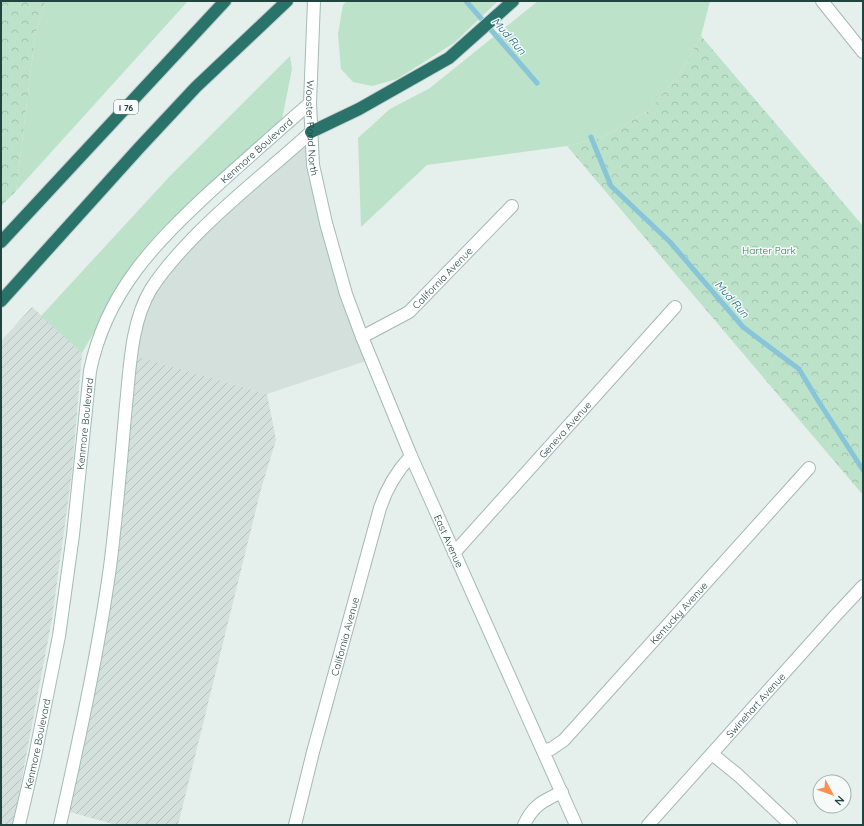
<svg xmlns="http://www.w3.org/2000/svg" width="864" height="826" font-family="Quicksand,sans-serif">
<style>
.built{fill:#d3e0db}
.industrial{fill:url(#industrial-furrows)}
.grass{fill:#bce2ca}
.forest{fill:url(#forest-crowns)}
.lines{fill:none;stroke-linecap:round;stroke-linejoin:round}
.stream{stroke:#88c5d9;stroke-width:5}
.minor-casing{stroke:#a6b8b4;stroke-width:14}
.tertiary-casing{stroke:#a6b8b4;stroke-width:14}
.secondary-casing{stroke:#a2bcb6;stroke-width:14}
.motorway-casing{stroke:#c1cbc9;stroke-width:14}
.minor{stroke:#fff;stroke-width:12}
.tertiary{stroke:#fff;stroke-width:12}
.secondary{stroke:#fff;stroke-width:12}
.motorway{stroke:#2a736b;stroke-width:12}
.labels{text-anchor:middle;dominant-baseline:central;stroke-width:3;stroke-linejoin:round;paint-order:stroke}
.shield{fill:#f6fbf9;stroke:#617b76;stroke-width:1}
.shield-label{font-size:9px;font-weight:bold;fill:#21443e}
.street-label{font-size:10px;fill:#21443e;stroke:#f6fbf9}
.park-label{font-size:10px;fill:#277f51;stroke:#f6fbf9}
.water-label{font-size:11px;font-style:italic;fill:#146987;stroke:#f6fbf9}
</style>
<defs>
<pattern id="industrial-furrows" width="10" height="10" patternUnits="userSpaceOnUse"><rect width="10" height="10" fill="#d3e0db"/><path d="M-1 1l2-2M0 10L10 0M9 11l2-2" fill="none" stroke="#b5c1bd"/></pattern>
<pattern id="forest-crowns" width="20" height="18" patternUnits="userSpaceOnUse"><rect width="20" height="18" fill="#bce2ca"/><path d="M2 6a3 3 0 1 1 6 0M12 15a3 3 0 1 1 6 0" fill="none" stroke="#a1c3af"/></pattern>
</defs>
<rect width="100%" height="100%" fill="#e5efec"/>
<polygon class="built" points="307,141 308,177 366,361 267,394 137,357 139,331 154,292 189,249"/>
<g class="industrial">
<polygon points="32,307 82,353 72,472 52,619 15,814 12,825 1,825 1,341"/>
<polygon points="131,355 267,394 276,440 261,489 178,825 116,825 63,810 98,640"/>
</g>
<g class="grass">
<polygon points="45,1 188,1 16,191 35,36"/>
<polygon points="347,1 498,1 454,43 397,79 372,86 353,82 341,69 338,34 343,5"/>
<polygon points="538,1 710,1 701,36 680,73 648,111 603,137 567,146 427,165 361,227 358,138 390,109 430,88"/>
<polygon points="290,56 292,69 282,119 152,244 127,274 82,353 41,316 170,176"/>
</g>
<g class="forest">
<polygon points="1,1 45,1 35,36 16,191 1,206"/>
<polygon points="701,36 863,226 863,495 567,146 603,137 648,111 680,73"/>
</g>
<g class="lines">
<g class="stream">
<polyline points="466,1 537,83"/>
<polyline points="591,137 611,186 670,242 743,327 799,369 817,399 863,470"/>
</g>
<defs>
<g id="minor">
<polyline points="822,1 863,52"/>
<path id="s1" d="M362 337 409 312 512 206"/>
<path id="s2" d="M454 553 675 307"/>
<path id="s3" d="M543 750 551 749 564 740 809 468"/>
<polyline points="712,754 738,775 791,825"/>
<path id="s4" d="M295 825 313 752 380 508C387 487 396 472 411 456"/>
<path d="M524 825C533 805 543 801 562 792"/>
</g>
<g id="tertiary">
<path id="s5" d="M648 825 835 616 863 586"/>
</g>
<g id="secondary">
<path id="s6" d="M314 1 310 103 313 165 326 223 346 294 362 337 411 456 576 825"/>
<path id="s7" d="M19 825 35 756 59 636 73 535 90 371C106 292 155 243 212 190 244 161 277 132 310 103"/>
<path d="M60 825C79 740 98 653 110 567 117 513 121 459 126 405 130 367 131 322 151 289 165 267 183 248 201 230 236 195 275 165 311 132"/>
</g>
<g id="motorway">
<polyline points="311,132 359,109 449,58 513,1"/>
<polyline points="1,242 225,1"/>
<polyline points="1,301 139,148 196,87 287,1"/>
</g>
</defs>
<use href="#minor" class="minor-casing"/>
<use href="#tertiary" class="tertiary-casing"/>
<use href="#secondary" class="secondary-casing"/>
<use href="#motorway" class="motorway-casing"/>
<use href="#minor" class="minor"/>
<use href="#tertiary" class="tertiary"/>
<use href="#secondary" class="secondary"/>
<use href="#motorway" class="motorway"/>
</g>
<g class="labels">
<rect class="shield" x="114" y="100" width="24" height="14" rx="3"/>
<g class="shield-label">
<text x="126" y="107">I 76</text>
</g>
<g class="street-label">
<text stroke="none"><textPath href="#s6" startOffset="127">Wooster Road North</textPath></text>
<text stroke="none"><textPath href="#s7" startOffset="742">Kenmore Boulevard</textPath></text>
<text stroke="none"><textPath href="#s1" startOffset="101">California Avenue</textPath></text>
<text stroke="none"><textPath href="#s7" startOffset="407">Kenmore Boulevard</textPath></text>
<text stroke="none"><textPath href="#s2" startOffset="166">Geneva Avenue</textPath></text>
<text stroke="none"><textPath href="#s6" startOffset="565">East Avenue</textPath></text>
<text stroke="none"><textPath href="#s3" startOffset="195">Kentucky Avenue</textPath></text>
<text stroke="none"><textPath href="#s4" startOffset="195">California Avenue</textPath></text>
<text stroke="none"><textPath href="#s5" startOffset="161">Swinehart Avenue</textPath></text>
<text stroke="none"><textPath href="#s7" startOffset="83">Kenmore Boulevard</textPath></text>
</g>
<g class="park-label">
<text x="769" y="250">Harter Park</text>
</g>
<g class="water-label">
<text transform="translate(509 36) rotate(49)">Mud Run</text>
<text transform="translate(732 299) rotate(49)">Mud Run</text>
</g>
</g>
<rect width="864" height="826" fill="none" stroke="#21443e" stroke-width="4"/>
<g transform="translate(832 794) rotate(131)"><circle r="19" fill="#f6fbf9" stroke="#a1b2ae"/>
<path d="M0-3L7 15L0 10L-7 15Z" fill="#ff8e53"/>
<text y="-6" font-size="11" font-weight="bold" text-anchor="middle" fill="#21443e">N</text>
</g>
</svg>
